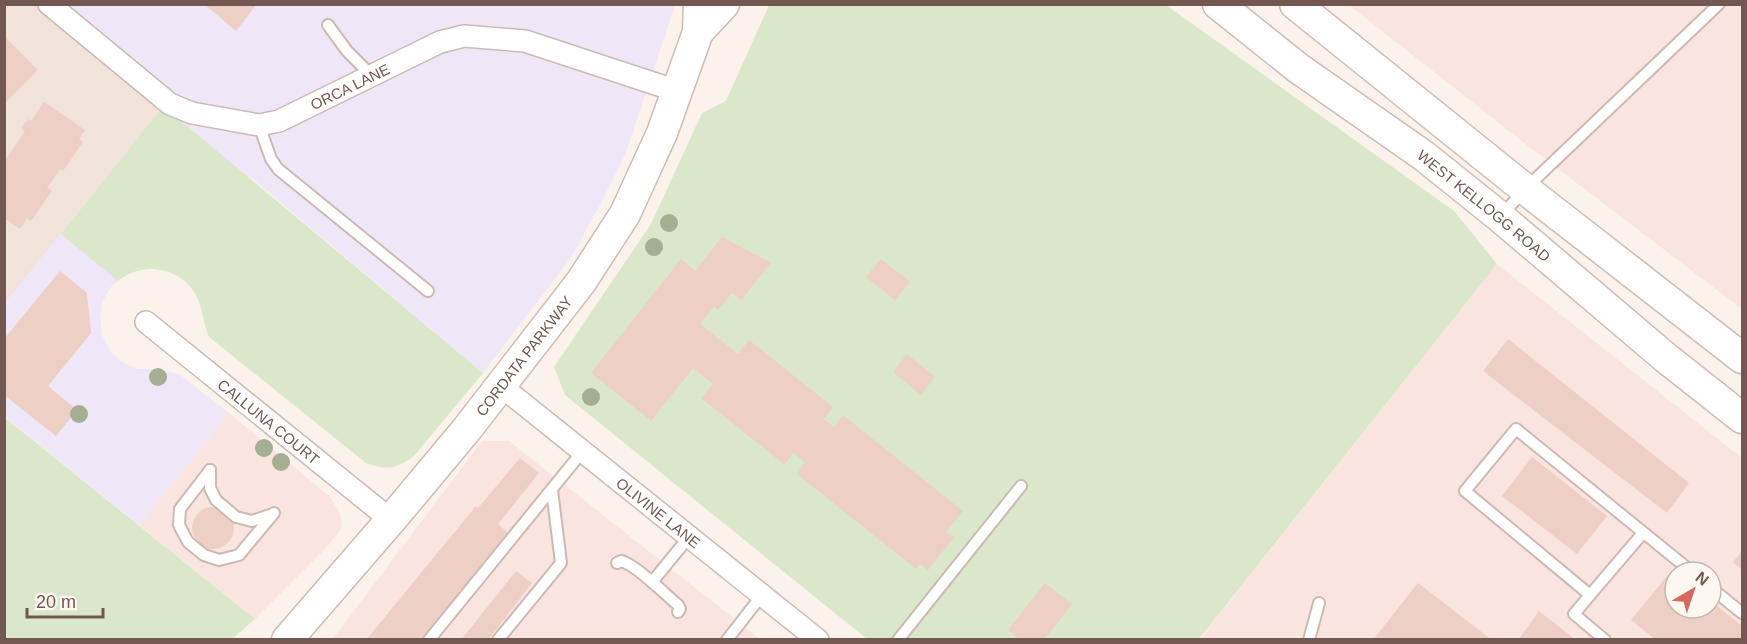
<svg xmlns="http://www.w3.org/2000/svg" width="1747" height="644" font-family="Arial,sans-serif">
<style>
.residential{fill:#f1e3da}
.commercial{fill:#f9e4e0;fill-rule:evenodd}
.education{fill:#efe7f7}
.green{fill:#dae7ca}
.building{fill:#edcfc6}
.lines{fill:none;stroke-linecap:round;stroke-linejoin:round}
.lane-casing{stroke:#ccbab2;stroke-width:14}
.street-casing{stroke:#ccbab2;stroke-width:24}
.secondary-casing{stroke:#d0bbb3;stroke-width:33}
.lane{stroke:#fff;stroke-width:10}
.street{stroke:#fff;stroke-width:21}
.secondary{stroke:#fff;stroke-width:30}
.tree{fill:#a4ae92}
.labels{text-anchor:middle;dominant-baseline:central;stroke-width:4.5;stroke-linejoin:round;paint-order:stroke}
.street-label{font-size:15px;fill:#735851;stroke:#fdf7f1}
</style>
<rect width="100%" height="100%" fill="#faf2eb"/>
<polygon class="residential" points="5,5 39,5 163,106 5,304"/>
<g class="commercial">
<polygon points="1349,5 1742,5 1742,309 1523,142"/>
<path d="M1497 264 1742 458V639L1199 640ZM1675 572H1711V608H1675Z"/>
<polygon points="229,413 330,497 340,514 342,527 328,546 255,619 139,525"/>
<polygon points="482,441 509,441 760,639 332,640"/>
</g>
<polygon class="education" points="39,5 675,5 625,155 600,205 570,259 483,373 249,176 173,273 157,269 140,269 124,276 111,287 102,302 100,318 102,335 110,351 122,362 138,369 157,369 179,374 229,413 139,525 5,417 4,304 163,106"/>
<g class="green">
<polygon points="769,5 1166,5 1454,211 1497,264 1199,639 867,639 565,395 554,367 651,224 702,113 726,101"/>
<path d="M163 106 483 373 414 456C395 470 387 470 366 463L209 337C203 324 203 310 197 297 183 267 142 260 118 281L61 234Z"/>
<polygon points="4,417 255,619 232,639 5,639"/>
</g>
<g class="building">
<polygon points="204,4 257,4 236,31"/>
<polygon points="4,36 38,70 4,104"/>
<polygon points="44,102 85,130 79,139 83,142 63,171 60,169 47,188 52,191 31,221 27,218 20,229 4,218 4,162 25,131 21,128 28,119 31,121"/>
<polygon points="722,237 771,263 741,300 732,293 718,310 714,307 700,324 738,354 749,340 833,407 824,419 834,427 843,415 963,511 946,532 954,537 928,570 920,564 916,569 797,474 805,462 793,453 785,465 701,398 713,384 693,368 651,421 591,373 681,259 695,271"/>
<polygon points="881,259 910,282 895,300 866,277"/>
<polygon points="60,271 87,293 91,333 48,386 77,410 56,436 4,395 4,339"/>
<polygon points="1508,339 1689,483 1667,513 1483,371"/>
<polygon points="907,354 935,377 921,395 893,372"/>
<polygon points="1532,457 1607,516 1577,554 1502,496"/>
<polygon points="520,458 539,473 498,524 508,533 421,640 366,640 476,506 478,508"/>
<circle cx="213" cy="528" r="21"/>
<polygon points="1742,551 1742,570 1733,562"/>
<polygon points="1672,570 1675,572 1675,608 1711,608 1711,601 1742,626 1742,640 1656,640 1631,620"/>
<polygon points="516,571 532,583 488,640 461,640"/>
<polygon points="1045,583 1072,604 1044,640 1020,640 1008,630"/>
<polygon points="1418,583 1492,640 1373,640"/>
<polygon points="1539,611 1576,640 1518,640"/>
</g>
<g class="lines">
<defs>
<g id="lane">
<polyline points="328,25 347,51 371,75"/>
<polyline points="259,125 271,159 278,169 428,291"/>
<polyline points="1502,215 1525,189 1719,4"/>
<polyline points="210,470 180,509 179,525 188,542 204,555 219,560 239,555 274,513"/>
<polyline points="210,470 210,488 216,500 236,517 252,521 273,514"/>
<path d="M617 563C622 561 621 560 626 563 639 568 666 595 678 605L680 609 678 612"/>
<polyline points="652,582 689,537"/>
<polyline points="1711,588 1742,613"/>
<polyline points="1590,595 1643,533"/>
<polyline points="429,640 582,452"/>
<polyline points="498,640 561,563 552,490"/>
<polyline points="727,640 762,595"/>
<polyline points="898,640 1021,486"/>
<polyline points="1309,640 1319,603"/>
<polyline points="1605,640 1574,614 1590,595 1465,491 1516,429 1692,572"/>
</g>
<g id="street">
<path id="s1" d="M49 4 170 104 192 113 259 125 279 121 440 42 464 36 525 41 677 91"/>
<path id="s2" d="M146 322 391 520"/>
<path id="s3" d="M501 386 818 640"/>
</g>
<g id="secondary">
<path id="s4" d="M1218 4 1298 68 1424 156 1500 217 1666 358 1742 418"/>
<polyline points="1295,4 1525,189 1742,358"/>
<polyline points="698,32 724,4"/>
<path id="s5" d="M287 640 391 520 467 429 581 282 625 214 662 133 698 32 699 4"/>
</g>
</defs>
<use href="#lane" class="lane-casing"/>
<use href="#street" class="street-casing"/>
<use href="#secondary" class="secondary-casing"/>
<use href="#lane" class="lane"/>
<use href="#street" class="street"/>
<use href="#secondary" class="secondary"/>
</g>
<g class="tree">
<circle cx="669" cy="223" r="9"/>
<circle cx="654" cy="247" r="9"/>
<circle cx="158" cy="377" r="9"/>
<circle cx="591" cy="397" r="9"/>
<circle cx="79" cy="414" r="9"/>
<circle cx="264" cy="448" r="9"/>
<circle cx="281" cy="462" r="9"/>
</g>
<g class="labels">
<g class="street-label">
<text stroke="none"><textPath href="#s1" startOffset="348">ORCA LANE</textPath></text>
<text stroke="none"><textPath href="#s4" startOffset="334">WEST KELLOGG ROAD</textPath></text>
<text stroke="none"><textPath href="#s5" startOffset="370">CORDATA PARKWAY</textPath></text>
<text stroke="none"><textPath href="#s2" startOffset="158">CALLUNA COURT</textPath></text>
<text stroke="none"><textPath href="#s3" startOffset="202">OLIVINE LANE</textPath></text>
</g>
</g>
<rect width="1747" height="644" fill="none" stroke="#735851" stroke-width="12"/>
<g transform="translate(1693 590) rotate(39)"><circle r="28" fill="#fdf7f1" stroke="#c6b7b1" stroke-width="1.5"/>
<path d="M0-4.5L10 22L0 15L-10 22Z" fill="#d5685f"/>
<text y="-9" font-size="16" font-weight="bold" text-anchor="middle" fill="#735851">N</text>
</g>
<path d="M27 608v9h76v-9" fill="none" stroke="#735851" stroke-width="3"/>
<text x="36" y="608" font-size="18" fill="#735851" stroke="#fdf7f1" stroke-width="4.5" paint-order="stroke">20 m</text>
</svg>
